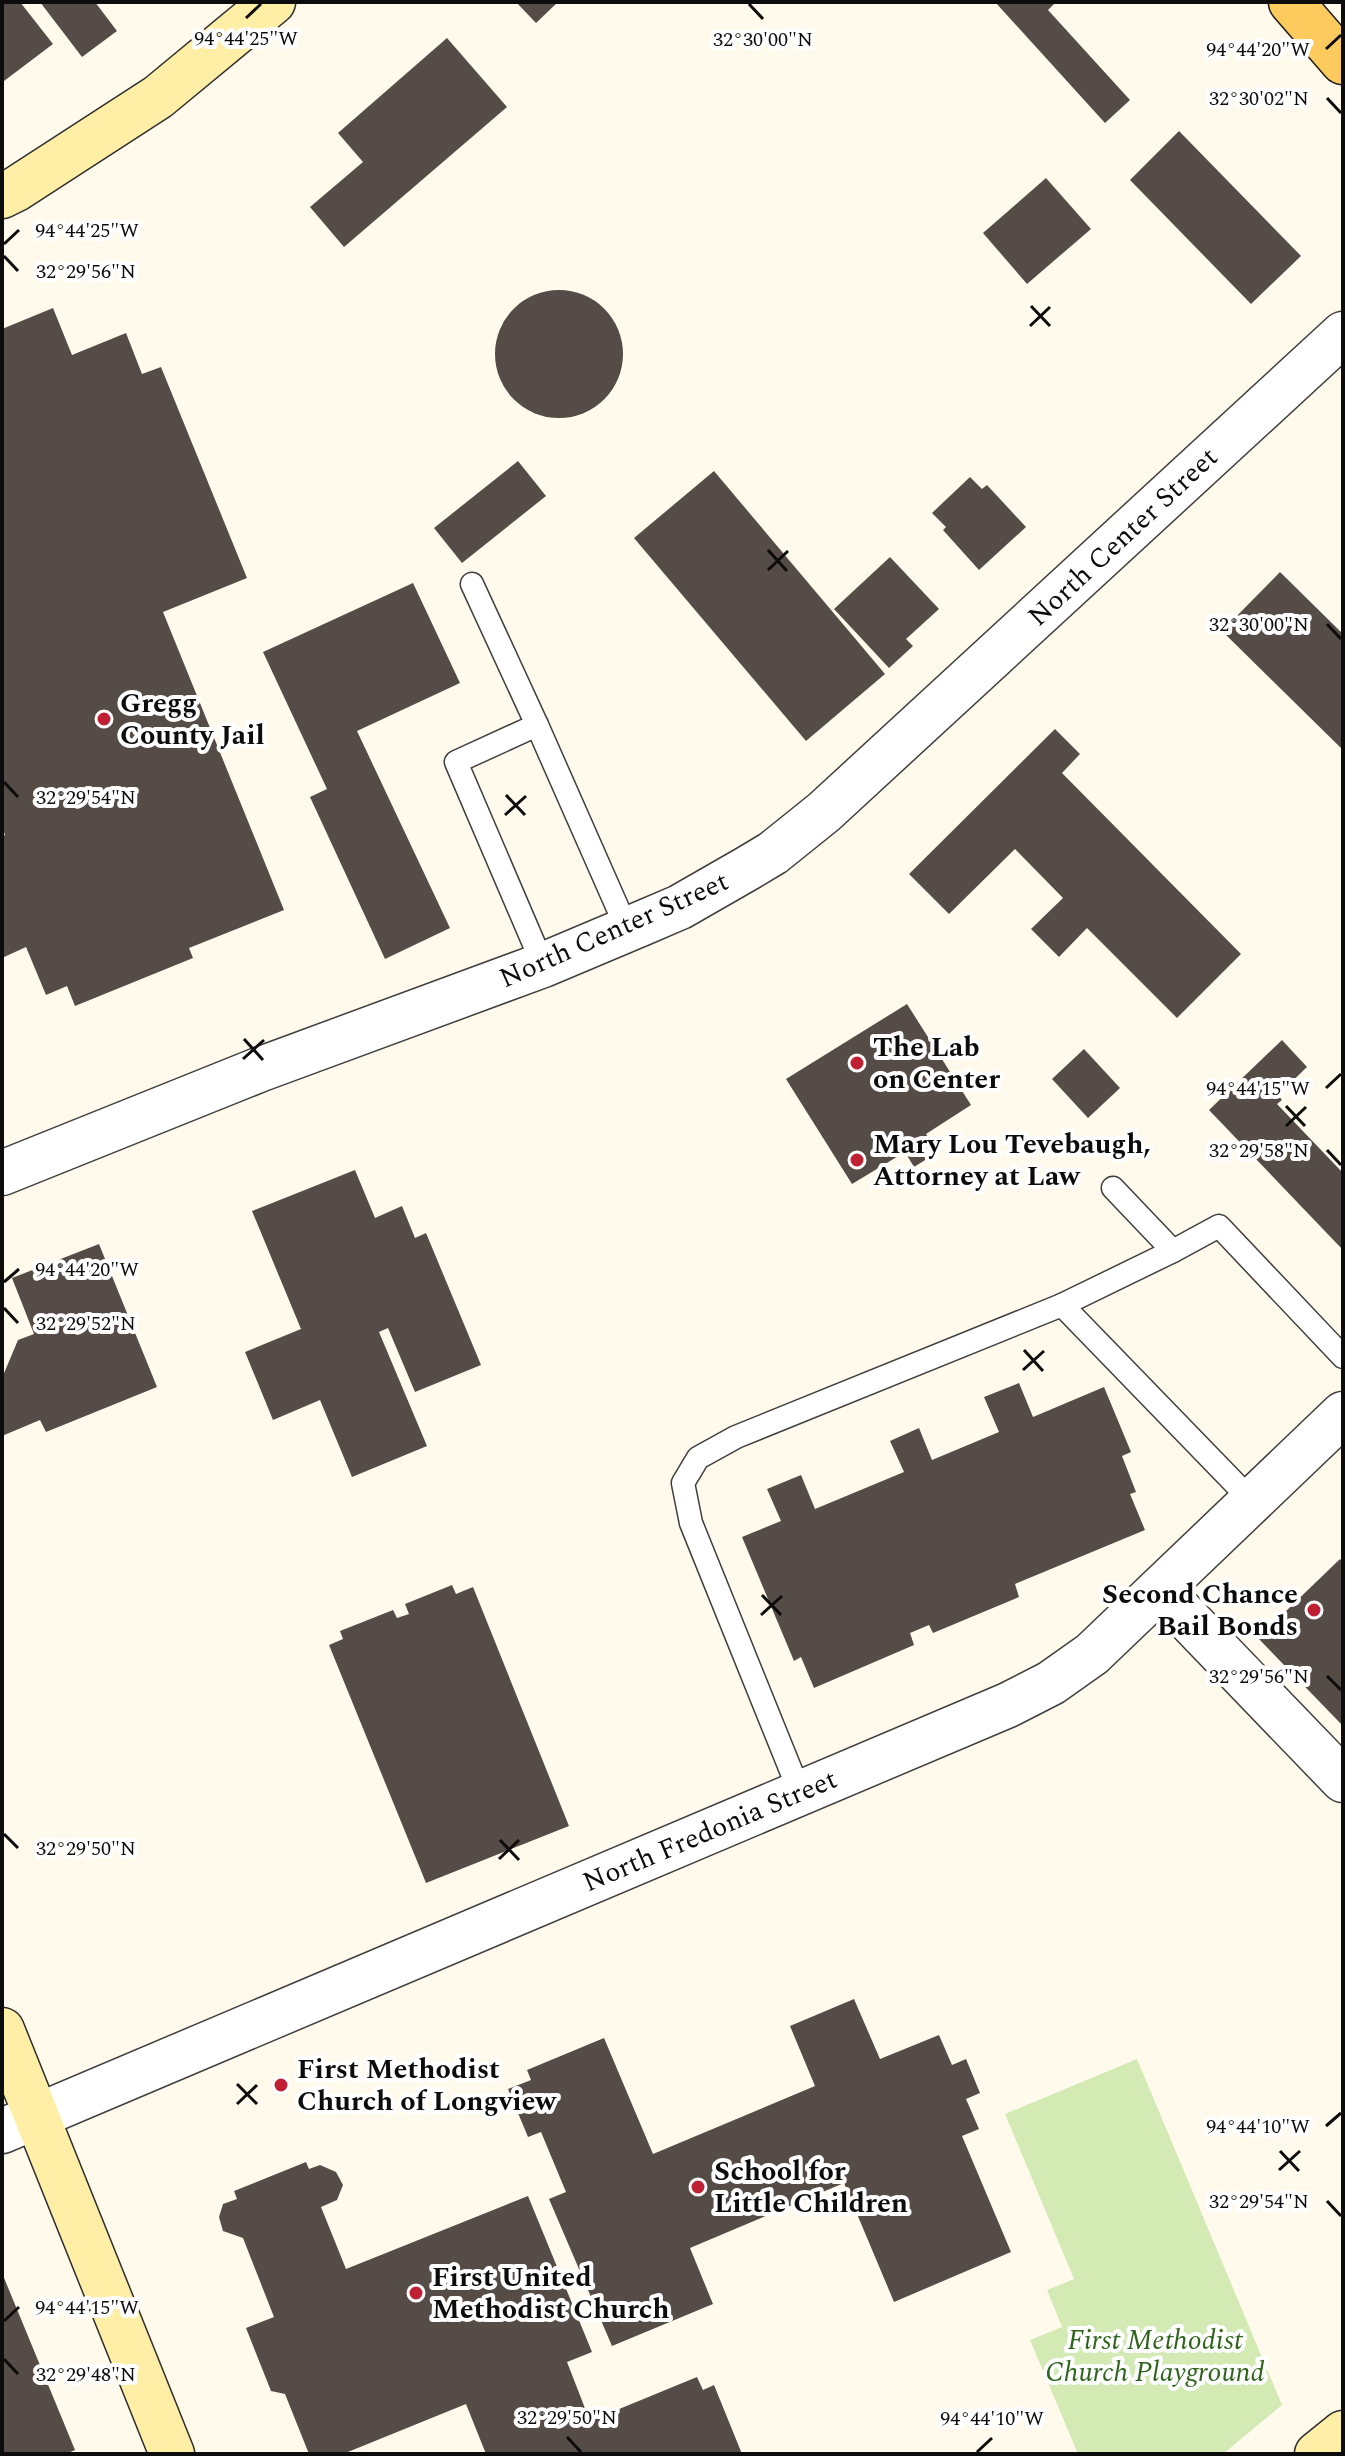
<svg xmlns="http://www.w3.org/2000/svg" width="1345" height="2456" font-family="Spectral,serif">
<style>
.green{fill:#d4eab4}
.building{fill:#554c48}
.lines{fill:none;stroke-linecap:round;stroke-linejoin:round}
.lane-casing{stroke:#3f3f3f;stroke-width:25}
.street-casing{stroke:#3f3f3f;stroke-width:47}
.secondary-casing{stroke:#2e2e2e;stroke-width:47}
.primary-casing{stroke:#1d1d1d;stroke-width:47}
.lane{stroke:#fff;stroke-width:22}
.street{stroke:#fff;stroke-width:44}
.secondary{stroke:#ffefa6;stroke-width:44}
.primary{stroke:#fdca5d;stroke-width:44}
.ticks{fill:none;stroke:#0c0c0c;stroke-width:3}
.poi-dot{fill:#bf2033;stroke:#fff;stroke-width:3}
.labels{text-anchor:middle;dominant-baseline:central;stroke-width:8;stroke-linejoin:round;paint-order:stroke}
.street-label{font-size:28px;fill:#0c0c0c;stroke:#fff}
.poi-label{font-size:28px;font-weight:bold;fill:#0c0c0c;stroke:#fff;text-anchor:start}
.park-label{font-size:28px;font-style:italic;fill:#2f651b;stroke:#fff}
.ticks-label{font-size:20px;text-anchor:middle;fill:#0c0c0c;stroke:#fff;stroke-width:8;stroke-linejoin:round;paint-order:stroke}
</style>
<rect width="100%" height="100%" fill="#fffaeb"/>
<polygon class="green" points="1137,2059 1282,2405 1223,2454 1078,2454 1030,2340 1062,2327 1047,2290 1074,2279 1005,2114"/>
<g class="building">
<polygon points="2,2 20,2 53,44 4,81 2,79"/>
<polygon points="40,2 95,2 117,31 82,57"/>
<polygon points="516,2 558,2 536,23"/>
<polygon points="995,2 1056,2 1048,10 1130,100 1105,123"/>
<polygon points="447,38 507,107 344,247 310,207 363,162 338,133"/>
<polygon points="1179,131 1301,256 1251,304 1130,180"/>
<polygon points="1046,178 1091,229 1027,284 983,233"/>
<circle cx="559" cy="354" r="64"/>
<polygon points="53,308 72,355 126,333 142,374 161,367 247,578 163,612 284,910 189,948 193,958 75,1006 67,986 46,995 26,947 2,958 2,837 5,835 2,827 2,329"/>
<polygon points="518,461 546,496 462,563 434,528"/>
<polygon points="714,471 885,674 806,741 634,538"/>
<polygon points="970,477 982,489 987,485 1026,527 979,570 943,530 946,527 932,513"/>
<polygon points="890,557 939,609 906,639 913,646 889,668 834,609"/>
<polygon points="1280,572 1343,634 1343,750 1222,631"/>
<polygon points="413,583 460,683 357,731 450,928 385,959 310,797 327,789 263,652"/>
<polygon points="1055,729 1080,754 1062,773 1241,954 1177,1018 1087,928 1059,957 1031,929 1063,898 1015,849 949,914 909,874"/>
<polygon points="907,1004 971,1105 926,1134 932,1144 925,1149 930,1157 914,1167 905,1152 852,1184 786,1079"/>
<polygon points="1282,1040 1307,1067 1278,1095 1282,1100 1277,1104 1343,1173 1343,1250 1209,1110"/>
<polygon points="1084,1049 1120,1088 1088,1118 1052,1079"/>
<polygon points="355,1170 375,1218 402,1206 415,1238 426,1233 481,1365 415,1392 388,1328 379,1332 427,1446 352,1477 320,1400 273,1420 245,1352 301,1329 252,1211"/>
<polygon points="99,1244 157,1387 46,1432 40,1420 2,1436 2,1378 18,1340 34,1334 12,1278"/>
<polygon points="1019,1383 1033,1417 1104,1387 1131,1452 1122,1456 1136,1492 1130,1494 1145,1530 1015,1584 1019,1597 933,1633 929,1625 910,1633 914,1645 814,1688 801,1657 794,1661 742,1537 781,1521 767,1489 801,1475 815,1509 904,1472 890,1441 919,1428 932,1460 999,1432 984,1397"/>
<polygon points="1340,1559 1343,1563 1343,1726 1258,1638"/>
<polygon points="452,1585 456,1594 473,1587 569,1826 426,1883 329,1645 343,1639 340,1631 393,1610 397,1618 409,1614 405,1604"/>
<polygon points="854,1999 880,2059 939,2035 952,2065 966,2059 980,2093 966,2099 979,2129 962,2136 1011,2252 894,2302 844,2183 690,2248 713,2304 612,2346 549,2199 566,2192 541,2132 528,2137 508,2089 531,2080 527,2070 604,2038 653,2154 815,2086 790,2026"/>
<polygon points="306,2162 309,2169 320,2165 336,2172 343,2185 337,2200 321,2207 346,2269 528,2196 592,2352 567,2362 590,2421 697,2377 703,2390 714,2385 742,2454 486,2454 466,2404 343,2454 309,2454 285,2394 271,2391 246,2328 274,2317 243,2238 223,2231 219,2217 223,2204 237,2199 234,2191"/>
<polygon points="2,2273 75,2450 66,2454 2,2454"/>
</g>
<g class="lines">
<defs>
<g id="lane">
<polyline points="472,584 537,725"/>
<polyline points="543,965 456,762 537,725 627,929"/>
<polyline points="1113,1188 1173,1251 1219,1226 1343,1357"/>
<polyline points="1062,1305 1173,1251"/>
<polyline points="800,1793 691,1523 683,1483 698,1458 736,1437 1062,1305 1252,1501"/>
</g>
<g id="street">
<polyline points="2,1173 261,1069 543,965 645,922 680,907 748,868 773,853 824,812 1343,334"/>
<polyline points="1161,1591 1343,1780"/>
<polyline points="2,2131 1008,1705 1051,1683 1092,1654 1343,1414"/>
</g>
<g id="secondary">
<polyline points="2,196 16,189 158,97 273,2"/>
<polyline points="2,2030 172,2454"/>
<polyline points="1317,2454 1343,2433"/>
</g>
<polyline id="primary" points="1291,2 1343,62"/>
</defs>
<use href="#lane" class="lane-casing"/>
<use href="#street" class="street-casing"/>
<use href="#secondary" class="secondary-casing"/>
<use href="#primary" class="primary-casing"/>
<use href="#lane" class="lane"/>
<use href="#street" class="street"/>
<use href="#secondary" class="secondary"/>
<use href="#primary" class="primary"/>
</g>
<path class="ticks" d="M749 4 763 19M246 18 261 4M1326 49 1341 35M1327 98 1341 113M4 244 19 230M4 256 18 271M1031 306 1050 326M1030 326 1050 307M768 550 787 571M768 570 788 551M1327 624 1341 639M4 782 18 797M506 795 525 815M505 815 526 796M244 1039 263 1060M243 1059 264 1040M1326 1088 1341 1074M1286 1106 1305 1126M1286 1126 1306 1107M1327 1150 1341 1165M4 1282 19 1269M4 1308 18 1323M1024 1350 1043 1371M1023 1370 1044 1351M762 1595 781 1615M761 1615 782 1596M1327 1676 1341 1690M4 1834 18 1848M500 1840 519 1860M499 1859 519 1840M237 2084 257 2104M237 2104 257 2085M1326 2126 1341 2113M1280 2151 1299 2171M1279 2170 1300 2151M1327 2201 1341 2216M4 2321 19 2307M4 2359 18 2374M567 2437 581 2452M977 2452 992 2438"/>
<g class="poi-dot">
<circle cx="104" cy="719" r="8"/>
<circle cx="857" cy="1063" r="8"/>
<circle cx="857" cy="1160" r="8"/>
<circle cx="1314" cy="1610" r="8"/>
<circle cx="281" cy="2085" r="8"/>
<circle cx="698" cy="2187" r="8"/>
<circle cx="416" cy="2293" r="8"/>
</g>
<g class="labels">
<g class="street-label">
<text transform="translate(1123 537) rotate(-43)">North Center Street</text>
<text transform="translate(614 930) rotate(-24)">North Center Street</text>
<text transform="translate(710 1831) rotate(-23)">North Fredonia Street</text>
</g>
<g class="poi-label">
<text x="120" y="703">Gregg<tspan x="120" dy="32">County Jail</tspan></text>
<text x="873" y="1047">The Lab<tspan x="873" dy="32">on Center</tspan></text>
<text x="873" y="1144">Mary Lou Tevebaugh,<tspan x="873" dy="32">Attorney at Law</tspan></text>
<text x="1298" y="1594" text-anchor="end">Second Chance<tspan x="1298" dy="32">Bail Bonds</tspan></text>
<text x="297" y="2069">First Methodist<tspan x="297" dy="32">Church of Longview</tspan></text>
<text x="714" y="2171">School for<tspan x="714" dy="32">Little Children</tspan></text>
<text x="432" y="2277">First United<tspan x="432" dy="32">Methodist Church</tspan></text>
</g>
<g class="park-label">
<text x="1155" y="2340">First Methodist<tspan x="1155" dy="32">Church Playground</tspan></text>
</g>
</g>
<g class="ticks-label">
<text x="246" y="45">94°44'25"W</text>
<text x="763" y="46">32°30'00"N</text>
<text x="1258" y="56">94°44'20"W</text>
<text x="1259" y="105">32°30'02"N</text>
<text x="87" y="237">94°44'25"W</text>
<text x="86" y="278">32°29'56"N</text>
<text x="1259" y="631">32°30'00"N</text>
<text x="86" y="804">32°29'54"N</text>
<text x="1258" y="1095">94°44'15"W</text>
<text x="1259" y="1157">32°29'58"N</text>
<text x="87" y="1276">94°44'20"W</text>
<text x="86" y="1330">32°29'52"N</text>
<text x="1259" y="1683">32°29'56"N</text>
<text x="86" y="1855">32°29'50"N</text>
<text x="1258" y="2133">94°44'10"W</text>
<text x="1259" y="2208">32°29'54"N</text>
<text x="87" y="2314">94°44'15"W</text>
<text x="86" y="2381">32°29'48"N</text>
<text x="567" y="2424">32°29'50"N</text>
<text x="992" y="2425">94°44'10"W</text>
</g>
<rect width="1345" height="2456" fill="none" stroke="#0c0c0c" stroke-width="8"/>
</svg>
